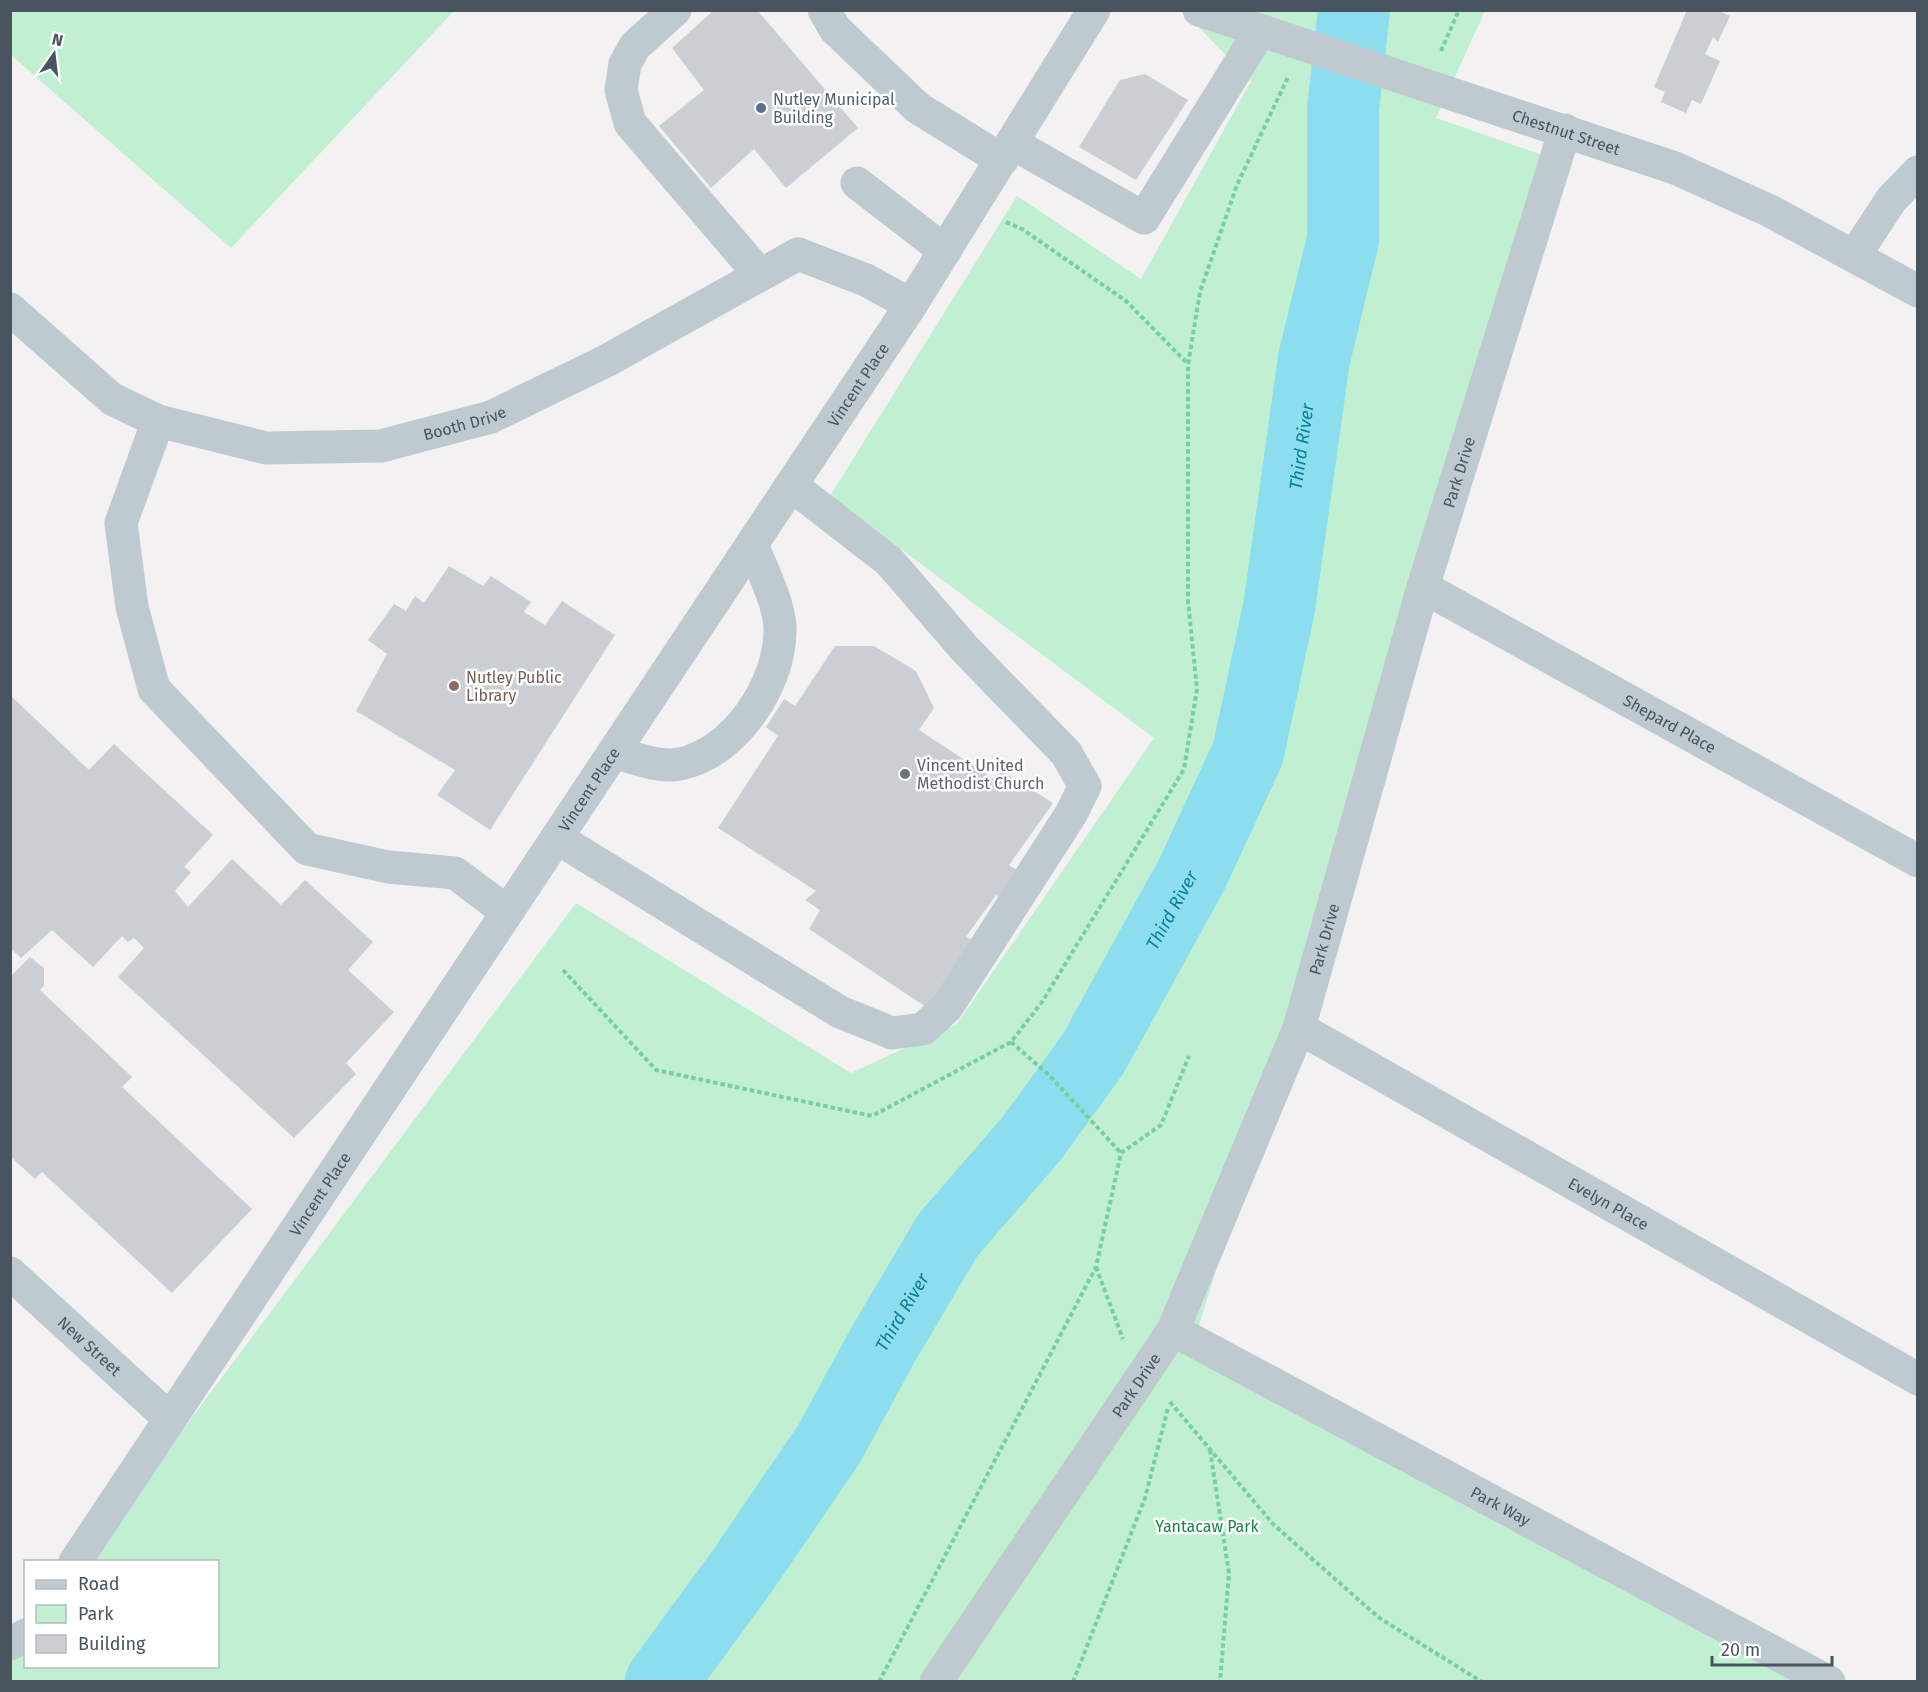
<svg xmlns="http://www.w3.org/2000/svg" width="1928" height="1692" font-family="'Fira Sans',sans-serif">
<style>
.green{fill:#c0f0d1}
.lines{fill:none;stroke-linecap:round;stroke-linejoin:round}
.river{stroke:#8cddee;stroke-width:72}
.building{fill:#cbced3}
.path{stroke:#77cfa1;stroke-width:4;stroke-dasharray:4.5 3;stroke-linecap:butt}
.minor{stroke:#bfc9d0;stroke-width:33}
.service-dot{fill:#5c6f8a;stroke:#fff;stroke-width:2}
.education-dot{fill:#8d6e63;stroke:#fff;stroke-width:2}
.worship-dot{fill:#6b7280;stroke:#fff;stroke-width:2}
.labels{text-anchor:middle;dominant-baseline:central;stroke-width:5;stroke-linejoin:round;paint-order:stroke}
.service-label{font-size:16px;fill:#4e5e75;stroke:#fff;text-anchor:start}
.street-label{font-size:16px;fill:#48555f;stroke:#fff}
.education-label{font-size:16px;fill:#785e54;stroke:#fff;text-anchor:start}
.worship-label{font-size:16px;fill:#5b616d;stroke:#fff;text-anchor:start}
.park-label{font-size:16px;fill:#168349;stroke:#fff}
.water-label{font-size:18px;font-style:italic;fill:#0b8098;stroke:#fff}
</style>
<rect width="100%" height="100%" fill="#f3f1f1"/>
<g class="green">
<polygon points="11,10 454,10 454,11 231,248 11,55"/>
<polygon points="1183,11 1485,11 1436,118 1554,159 1194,1342 1828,1681 11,1682 10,1662 25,1642 26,1666 218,1666 218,1562 85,1561 576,903 851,1073 957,1024 1154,738 830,496 1017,196 1141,279 1251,81"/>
</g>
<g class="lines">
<path class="river" id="s1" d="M661 1682 743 1570 829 1444 884 1343 948 1235 1032 1138 1093 1054 1192 874 1248 753 1279 608 1314 359 1343 240V109L1354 10"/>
</g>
<g class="building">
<polygon points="714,10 757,10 858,128 786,188 754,149 711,188 659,126 704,90 672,48"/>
<polygon points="1687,10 1717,10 1730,16 1718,42 1713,37 1705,54 1720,61 1701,104 1692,100 1686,113 1661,102 1665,92 1654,87"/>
<polygon points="1145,74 1188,100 1136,180 1079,147 1120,80"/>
<polygon points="449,566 483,586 491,576 531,602 524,612 545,625 562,601 615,635 490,830 437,795 455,770 356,711 387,654 368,640 394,604 406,611 415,596 424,603"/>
<polygon points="835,646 874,646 916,671 934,708 919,730 995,780 1000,770 1053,803 1009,865 1020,872 1003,899 996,895 966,937 977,942 935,1013 809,929 820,910 805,900 816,891 718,828 778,736 766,727 784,699 795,706"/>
<polygon points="10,695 89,770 114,744 213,835 184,867 191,872 175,891 188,907 232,859 281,905 305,880 373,942 348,970 394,1012 346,1063 356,1074 294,1138 118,977 144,948 134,938 128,942 122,936 93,967 52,930 21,958 10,948"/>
<polygon points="30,957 44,968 44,986 40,990 132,1077 122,1087 252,1209 172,1293 42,1172 35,1179 10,1156 10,977"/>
</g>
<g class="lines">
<g class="path">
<polyline points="1441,51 1459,10"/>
<polyline points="1006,222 1022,229 1126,301 1188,364"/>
<polyline points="563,970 656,1070 872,1116 1011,1042 1042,1002 1184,769 1197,689 1188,601 1188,365 1200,292 1237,185 1288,77"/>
<polyline points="1011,1042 1049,1075 1121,1153"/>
<polyline points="1096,1267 1123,1339"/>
<polyline points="1170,1402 1274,1525 1378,1617 1482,1682"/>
<polyline points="1210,1450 1229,1573 1220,1682"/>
<polyline points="879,1682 1096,1267 1121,1153 1161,1125 1189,1056"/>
<polyline points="1073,1682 1145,1498 1168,1408"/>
</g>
<g class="minor">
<polyline points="675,10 635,46 625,64 621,90 630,123 760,275"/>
<polyline points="824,10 835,29 918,108 1002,160"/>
<path id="s2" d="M1199 10 1675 168 1770 211 1918 291"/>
<polyline points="1012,143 1144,218 1260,31"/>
<polyline points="857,183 945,251"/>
<polyline points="1855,255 1891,200 1918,172"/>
<path id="s3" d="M10 309 112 399 158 421 266 448 381 446 491 417 606 361 798 254 866 280 911 305"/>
<polyline points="158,421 121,523 132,607 154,689 307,849 388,867 455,873 507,912"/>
<path id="s4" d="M1423 587 1918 861"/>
<path d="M614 752C635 758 658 768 680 764 735 753 780 684 780 631 781 606 761 568 752 544"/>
<polyline points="557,838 840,1012 892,1033 923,1029 947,1007 1071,814 1085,786 1066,753 965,649 889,561 791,485"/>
<path id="s5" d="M1299 1028 1918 1379"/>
<path id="s6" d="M10 1273 170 1419"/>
<path id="s7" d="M1173 1330 1829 1682"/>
<path id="s8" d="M75 1562 911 305 1094 10"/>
<polyline points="10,1644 26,1635"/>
<path id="s9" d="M936 1682 1173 1330 1299 1028 1423 587 1565 130"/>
</g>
</g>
<circle class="service-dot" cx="761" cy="108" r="6"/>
<circle class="education-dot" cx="454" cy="686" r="6"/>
<circle class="worship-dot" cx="905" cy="774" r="6"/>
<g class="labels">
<g class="service-label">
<text x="773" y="99">Nutley Municipal<tspan x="773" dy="18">Building</tspan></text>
</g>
<g class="street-label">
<text stroke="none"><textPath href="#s2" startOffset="387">Chestnut Street</textPath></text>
<text stroke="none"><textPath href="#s8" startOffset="1414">Vincent Place</textPath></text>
<text stroke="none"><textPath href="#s3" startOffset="500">Booth Drive</textPath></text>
<text stroke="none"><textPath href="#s9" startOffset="1330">Park Drive</textPath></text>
<text stroke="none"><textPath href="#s4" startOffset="282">Shepard Place</textPath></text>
<text stroke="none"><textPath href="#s8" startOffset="928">Vincent Place</textPath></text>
<text stroke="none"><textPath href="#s9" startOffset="844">Park Drive</textPath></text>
<text stroke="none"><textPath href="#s8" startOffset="442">Vincent Place</textPath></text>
<text stroke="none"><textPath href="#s5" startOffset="356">Evelyn Place</textPath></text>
<text stroke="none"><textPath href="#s6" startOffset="108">New Street</textPath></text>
<text stroke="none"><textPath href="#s9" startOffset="358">Park Drive</textPath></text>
<text stroke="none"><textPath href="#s7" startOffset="372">Park Way</textPath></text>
</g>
<g class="education-label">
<text x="466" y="677">Nutley Public<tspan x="466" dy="18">Library</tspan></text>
</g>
<g class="worship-label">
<text x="917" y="765">Vincent United<tspan x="917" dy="18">Methodist Church</tspan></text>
</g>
<g class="park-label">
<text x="1207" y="1526">Yantacaw Park</text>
</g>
<g class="water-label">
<text stroke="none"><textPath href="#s1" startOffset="1414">Third River</textPath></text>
<text stroke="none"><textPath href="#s1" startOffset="928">Third River</textPath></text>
<text stroke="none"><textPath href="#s1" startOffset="442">Third River</textPath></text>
</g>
</g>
<rect width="1928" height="1692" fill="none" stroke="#48555f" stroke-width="24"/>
<rect x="24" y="1560" width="195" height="108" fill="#ffffff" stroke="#b6bbbf" stroke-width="1.5"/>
<rect x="36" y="1580" width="30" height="9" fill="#bfc9d0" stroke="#b6bbbf" stroke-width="1.5"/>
<text x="78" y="1590" font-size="18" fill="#48555f">Road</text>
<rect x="36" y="1605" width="30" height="18" fill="#c0f0d1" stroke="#b6bbbf" stroke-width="1.5"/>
<text x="78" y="1620" font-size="18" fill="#48555f">Park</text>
<rect x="36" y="1635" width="30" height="18" fill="#cbced3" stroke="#b6bbbf" stroke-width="1.5"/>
<text x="78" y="1650" font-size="18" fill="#48555f">Building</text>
<g transform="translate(54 54) rotate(14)" stroke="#ffffff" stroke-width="4.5" paint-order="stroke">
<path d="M0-4.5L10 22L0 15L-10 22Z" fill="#48555f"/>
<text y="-9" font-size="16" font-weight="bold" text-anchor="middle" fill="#48555f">N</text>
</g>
<path d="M1712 1656v9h120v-9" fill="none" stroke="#48555f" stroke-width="3"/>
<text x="1721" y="1656" font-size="18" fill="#48555f" stroke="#ffffff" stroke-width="4.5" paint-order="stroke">20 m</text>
</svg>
